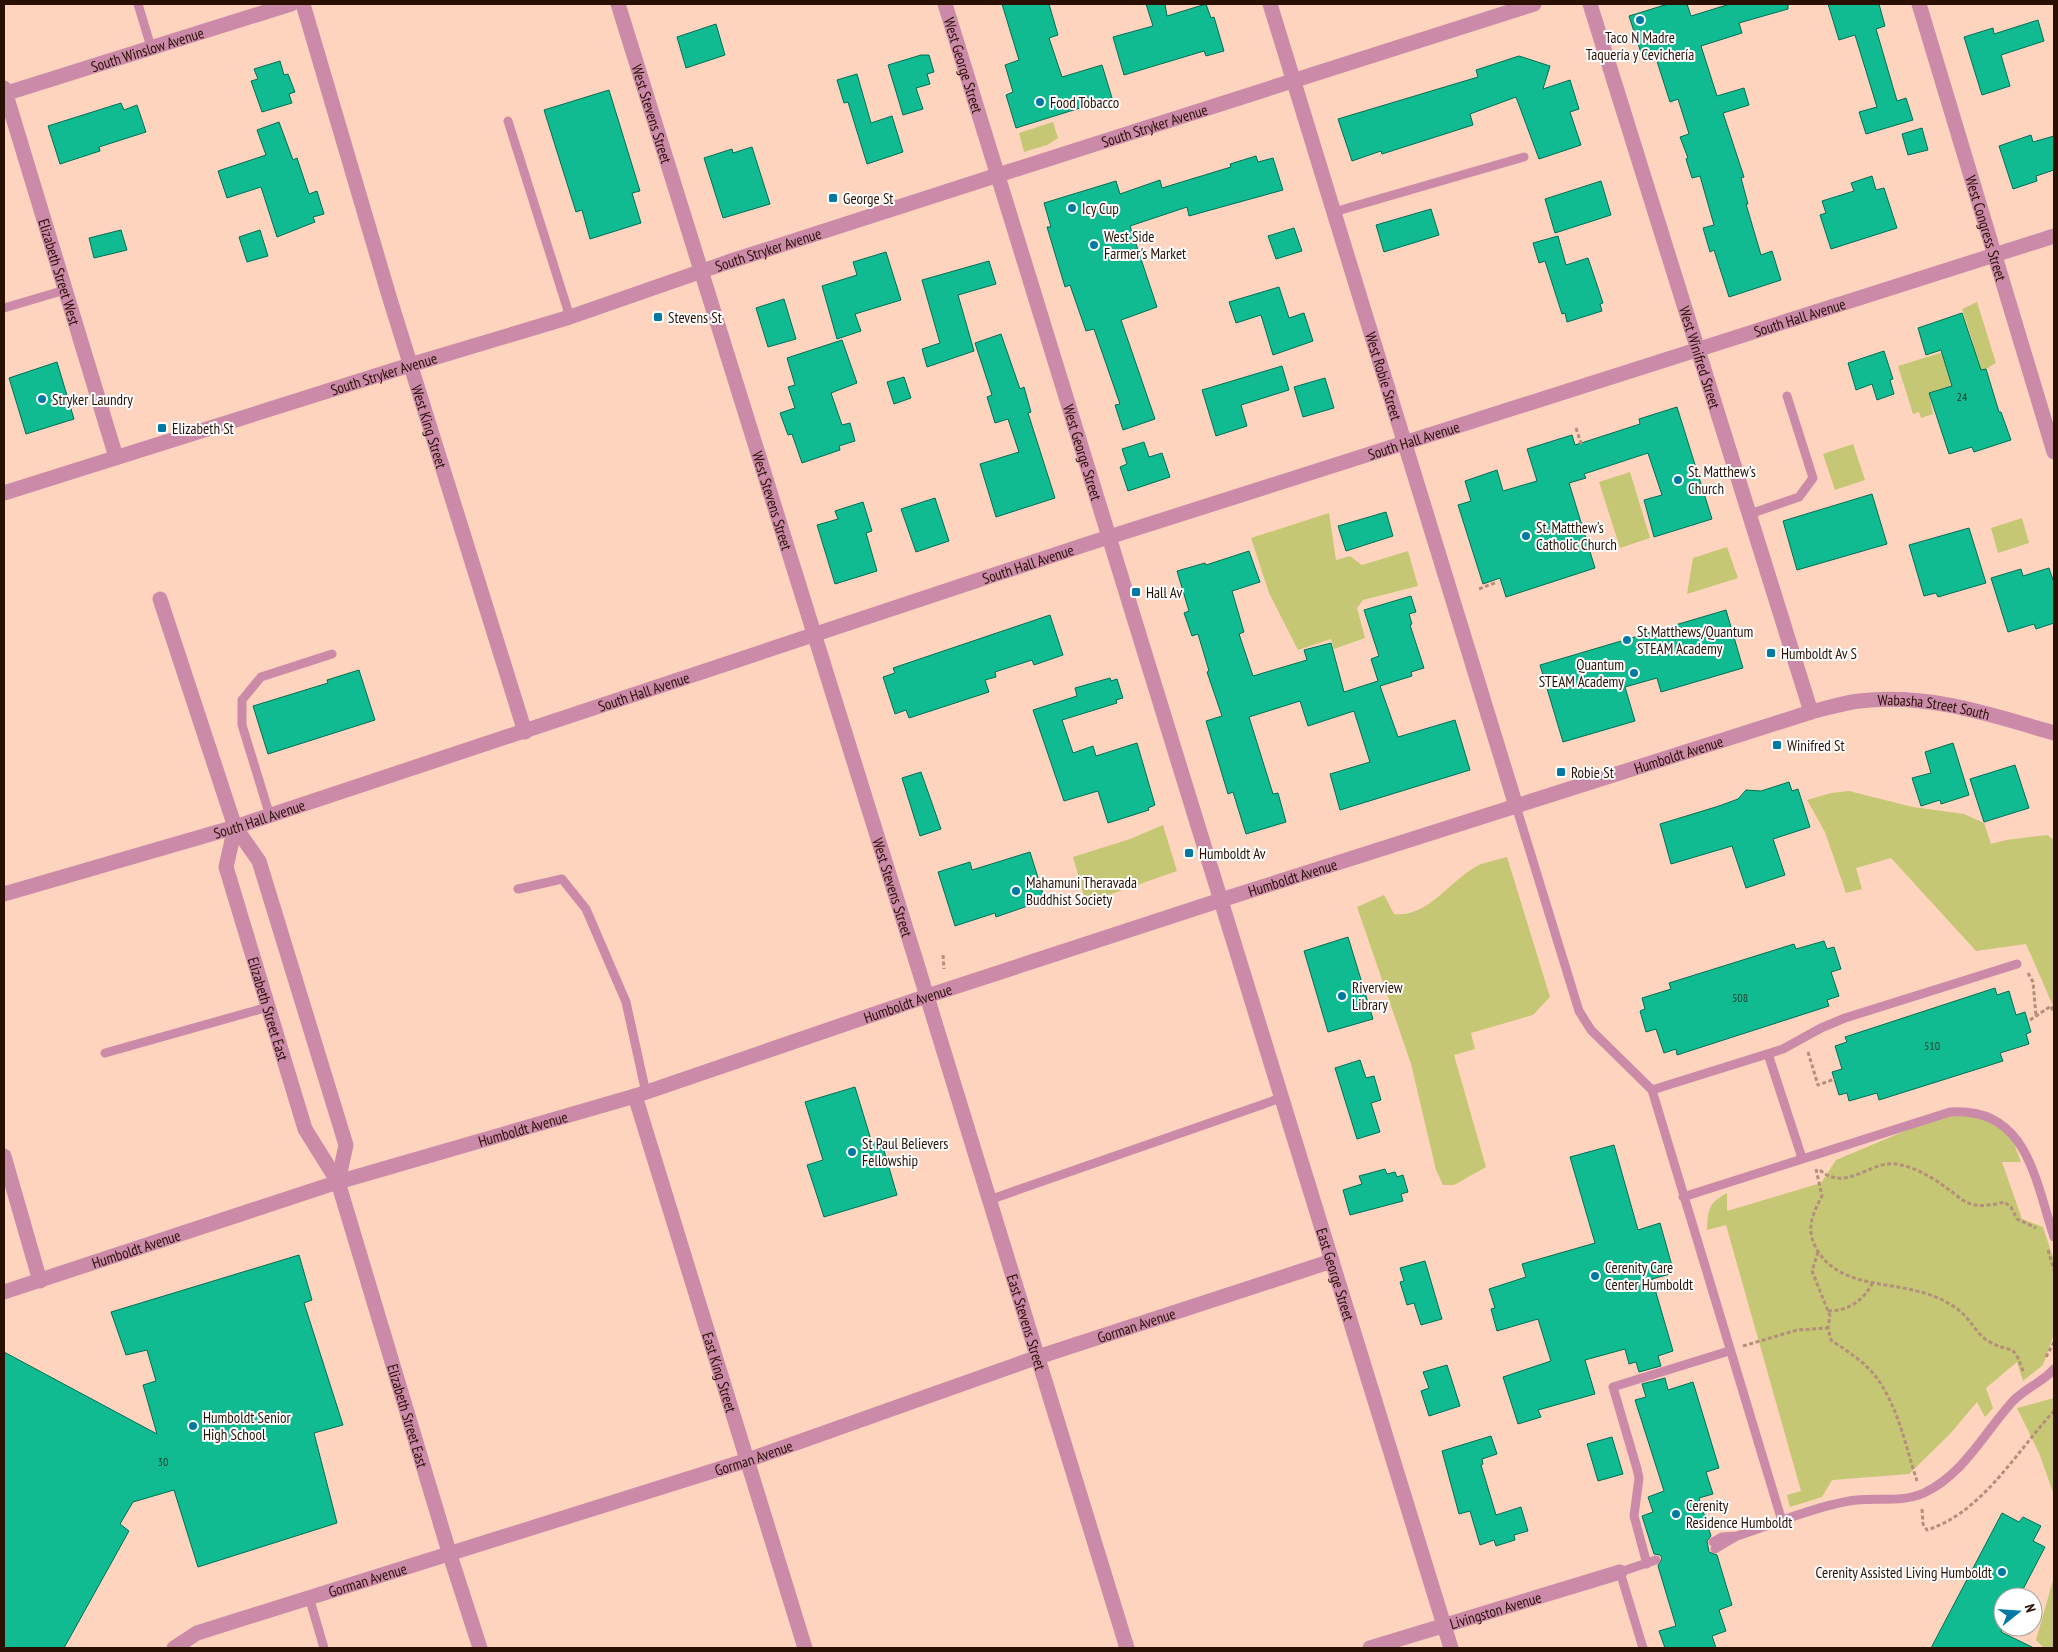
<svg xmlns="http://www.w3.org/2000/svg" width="2058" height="1652" font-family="'PT Sans Narrow',sans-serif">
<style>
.green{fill:#c5c774}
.building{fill:#10bb92;stroke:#006e55}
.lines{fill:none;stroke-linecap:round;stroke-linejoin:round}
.path{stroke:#b38f7c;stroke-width:3;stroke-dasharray:4 2.5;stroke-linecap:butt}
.service{stroke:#cc8aa9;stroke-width:9}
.minor{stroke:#cc8aa9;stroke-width:15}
.tertiary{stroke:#cc8aa9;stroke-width:15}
.poi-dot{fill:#007aa2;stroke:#fff;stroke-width:2}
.labels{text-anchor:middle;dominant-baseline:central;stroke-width:4;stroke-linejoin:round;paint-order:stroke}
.number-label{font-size:12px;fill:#233b27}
.poi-label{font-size:15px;fill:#291003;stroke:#fff;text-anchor:start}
.street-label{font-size:15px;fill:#291003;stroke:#fff}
</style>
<rect width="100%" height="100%" fill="#ffd4be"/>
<g class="green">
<polygon points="1053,122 1058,138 1047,145 1024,152 1019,133"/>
<polygon points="1977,302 1996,363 1986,369 1950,380 1951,386 1929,393 1933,414 1921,418 1919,412 1913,414 1898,366 1973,343 1962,309"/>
<polygon points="1853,444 1865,480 1835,490 1823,454"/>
<polygon points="1630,472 1650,538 1620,548 1599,482"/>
<polygon points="1329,513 1336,560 1350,556 1362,565 1408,551 1418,586 1363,600 1357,608 1365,638 1334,649 1331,639 1298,650 1269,593 1251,538"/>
<polygon points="2022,518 2029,543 1998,553 1991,528"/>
<polygon points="1727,547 1738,578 1687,594 1693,558"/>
<polygon points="1849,791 1913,807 1964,814 1984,823 1991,844 2006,840 2047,835 2054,840 2054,1008 2026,944 1976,951 1891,858 1856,868 1862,889 1846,893 1825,832 1807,800 1831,793"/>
<polygon points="1163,825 1177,871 1086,903 1073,857 1130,839"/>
<path d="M1507 857 1550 997 1533 1015 1471 1033 1475 1049 1454 1055 1486 1167 1454 1185H1443L1436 1170 1411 1064 1357 907 1384 895 1394 914C1428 918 1449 881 1477 866 1485 862 1497 860 1507 857Z"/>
<path d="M1967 1111 2009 1130 2021 1162H2002L2022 1219 2043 1227 2054 1261V1334L2043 1365 2023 1381 2017 1362 1986 1388 1993 1408 1985 1417 1977 1402 1950 1434 1909 1474 1832 1480 1822 1497 1790 1507 1787 1495 1801 1491 1726 1225 1707 1230C1708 1210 1708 1203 1727 1193V1211L1821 1183 1836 1160 1950 1112Z"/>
<polygon points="2054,1398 2054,1495 2039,1453 2017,1408"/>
<polygon points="2054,1577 2054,1648 2044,1648 2036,1640"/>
</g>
<g class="building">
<polygon points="1002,4 1049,4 1058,35 1049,38 1062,77 1102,65 1112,98 1016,128 1006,95 1013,92 1005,65 1019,60"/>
<polygon points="1146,4 1165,4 1167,16 1206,4 1211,18 1214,17 1224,51 1206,56 1204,51 1124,75 1113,37 1153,26"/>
<polygon points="1668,4 1687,4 1691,16 1730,4 1788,4 1788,9 1739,23 1742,33 1701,46 1717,96 1744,88 1749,105 1723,113 1744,177 1741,178 1748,204 1746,204 1761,255 1772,251 1781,280 1729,297 1714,250 1710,252 1703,228 1714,225 1700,176 1692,178 1686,159 1688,158 1680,137 1689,134 1678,99 1670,102 1655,55 1643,59 1629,16"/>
<polygon points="1828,4 1879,4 1885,26 1876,29 1897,101 1906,98 1913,120 1866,134 1859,112 1877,107 1855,35 1839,40"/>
<polygon points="2038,20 2044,41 2001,55 2010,86 1982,95 1964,37 1993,28 1994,34"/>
<polygon points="716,24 725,55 686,68 677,37"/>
<polygon points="921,55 929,55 934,72 927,74 930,84 916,88 923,109 903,115 888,65"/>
<polygon points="1519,56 1550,66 1543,89 1570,80 1579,109 1570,112 1581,145 1539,159 1516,97 1470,114 1473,125 1382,154 1381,151 1352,161 1338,119 1478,77 1476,70"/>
<polygon points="280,61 284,75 288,74 295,92 289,94 292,103 262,112 251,81 258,79 254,69"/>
<polygon points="857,74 871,123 892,116 903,152 867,164 848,102 844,103 837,80"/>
<polygon points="609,90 640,191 632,193 641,223 590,239 582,210 576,212 544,110"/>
<polygon points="121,103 124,110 137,105 146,132 99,147 100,151 60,164 48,126"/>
<polygon points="279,122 293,160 297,158 309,194 317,191 324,214 313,217 315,222 277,237 261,187 227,198 218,171 266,155 257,130"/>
<polygon points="1922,128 1928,150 1908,155 1902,134"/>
<polygon points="2031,135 2033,142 2054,136 2054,170 2036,176 2037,181 2013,189 1999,146"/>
<polygon points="752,147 770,204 723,218 704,158 732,149 733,153"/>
<polygon points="1256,156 1258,162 1273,158 1283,190 1189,216 1187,207 1130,226 1157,307 1121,320 1155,419 1123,430 1115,405 1120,404 1094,329 1086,331 1070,285 1065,287 1047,227 1051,227 1044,203 1116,181 1120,194 1160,180 1162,188 1231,167 1230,164"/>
<polygon points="1872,176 1876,190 1884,188 1897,228 1831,249 1820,215 1826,213 1822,201 1854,191 1851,183"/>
<polygon points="1601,181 1611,215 1555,233 1545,199"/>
<polygon points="1431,209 1439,235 1384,252 1376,225"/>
<polygon points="1294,228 1302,251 1276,259 1268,236"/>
<polygon points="121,230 127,250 94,258 89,238"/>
<polygon points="260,230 268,256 247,262 239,237"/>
<polygon points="1558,236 1566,265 1588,258 1603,303 1600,304 1602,311 1567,322 1565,313 1562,314 1545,261 1539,263 1533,243"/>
<polygon points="886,252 901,300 855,314 861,331 837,339 822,286 857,275 853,262"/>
<polygon points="989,261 996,284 958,295 974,351 927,367 922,349 940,343 922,280"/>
<polygon points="1279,287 1289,318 1304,313 1313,341 1273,355 1261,315 1236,323 1229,302"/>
<polygon points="784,299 796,339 768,347 756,308"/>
<polygon points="1962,313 1981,370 1986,369 1999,412 2001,412 2011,440 1974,452 1972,447 1949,454 1929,393 1952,386 1941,350 1926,355 1918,328"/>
<polygon points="1001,334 1020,389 1024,387 1031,412 1028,413 1055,498 996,517 980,464 1019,452 1008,419 995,423 987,397 992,395 975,343"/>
<polygon points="842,340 857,383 831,393 842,425 850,423 855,441 839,446 840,450 802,463 792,434 788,435 780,413 795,408 788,387 795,385 787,358"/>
<polygon points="1884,351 1893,379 1890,380 1894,394 1877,400 1872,384 1856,390 1848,363"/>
<polygon points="57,362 74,419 26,434 9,378"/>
<polygon points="1282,366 1289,390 1241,405 1247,426 1216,436 1202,390"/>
<polygon points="904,377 911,398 894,404 887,382"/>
<polygon points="1325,378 1334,408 1303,417 1294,387"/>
<polygon points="1677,407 1712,519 1654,537 1644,500 1662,495 1648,453 1584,474 1586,478 1569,483 1595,568 1506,597 1500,578 1483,584 1458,505 1471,501 1465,481 1497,470 1503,491 1537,481 1527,449 1572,435 1575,445 1640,424 1639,419"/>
<polygon points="1144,442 1149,457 1162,453 1170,477 1128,491 1120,467 1127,464 1122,449"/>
<polygon points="1872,494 1887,544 1797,570 1783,521"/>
<polygon points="935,498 949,541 916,552 901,509"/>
<polygon points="863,502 872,531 866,533 877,571 835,584 817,525 838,519 835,511"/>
<polygon points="1386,512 1393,536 1346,551 1338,526"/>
<polygon points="1969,528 1986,583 1938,597 1936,593 1924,596 1909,545"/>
<polygon points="1249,551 1260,582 1232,591 1244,632 1239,634 1253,676 1307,660 1304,650 1331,643 1344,692 1378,681 1371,659 1379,656 1364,610 1411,596 1416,612 1409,614 1412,624 1410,625 1424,668 1411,672 1412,676 1380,686 1398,737 1455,720 1470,770 1340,810 1330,774 1370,762 1354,711 1308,726 1300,701 1249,717 1273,794 1278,793 1286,822 1246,834 1233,792 1228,794 1206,721 1222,716 1207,672 1209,671 1198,634 1192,636 1184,613 1189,611 1177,571 1205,563 1206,565"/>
<polygon points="2049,568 2054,583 2054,623 2036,629 2034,624 2008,632 1991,578 2021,569 2023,576"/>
<polygon points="1726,610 1743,668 1661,692 1657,678 1625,687 1635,721 1563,742 1540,665"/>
<polygon points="1050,615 1063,655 1034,665 1032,660 995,672 996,677 985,680 989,692 909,718 906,710 895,714 883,677 895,673 893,668"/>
<polygon points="359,670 375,720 268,754 253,706 328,683 327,680"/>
<polygon points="1110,678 1111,681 1117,679 1123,698 1116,700 1117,703 1062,720 1073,753 1093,746 1096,756 1137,743 1155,805 1148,808 1149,810 1108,823 1098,791 1064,801 1033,710 1077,696 1075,688"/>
<polygon points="1953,743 1969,795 1941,804 1940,800 1921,806 1912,778 1931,773 1925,752"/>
<polygon points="2015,765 2029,808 1984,822 1970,779"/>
<polygon points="921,772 941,829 920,836 902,778"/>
<polygon points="1789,782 1792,791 1798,789 1810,827 1773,839 1785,875 1746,888 1732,846 1671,864 1660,824 1719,806 1738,799 1746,790 1761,791"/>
<polygon points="1030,852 1045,900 996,917 995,913 955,926 938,872 970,862 972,870"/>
<polygon points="1348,937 1373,1019 1328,1032 1304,951"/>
<polygon points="1824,941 1827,949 1834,947 1841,969 1831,972 1839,996 1827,1000 1829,1006 1677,1055 1676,1049 1664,1053 1656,1029 1646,1032 1640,1011 1645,1009 1642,998 1671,989 1669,983 1794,944 1796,949"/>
<polygon points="1995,988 1997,995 2009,991 2016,1015 2025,1012 2031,1032 2026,1034 2029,1044 2000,1053 2003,1061 1879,1100 1877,1093 1849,1101 1847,1093 1839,1095 1832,1072 1842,1069 1835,1046 1847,1042 1845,1037"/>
<polygon points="1360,1060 1366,1078 1374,1076 1381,1100 1371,1103 1380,1132 1357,1139 1335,1068"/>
<polygon points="855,1087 872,1143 881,1140 897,1195 824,1217 807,1165 823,1160 805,1102"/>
<polygon points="1614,1145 1638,1230 1660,1223 1674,1273 1652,1279 1673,1351 1658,1356 1661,1366 1639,1372 1636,1362 1629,1364 1625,1349 1585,1360 1595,1394 1538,1410 1541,1417 1518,1424 1503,1377 1551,1361 1538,1319 1497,1331 1491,1309 1495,1308 1489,1289 1526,1277 1522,1264 1595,1243 1570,1157"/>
<polygon points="1385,1169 1387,1174 1395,1172 1397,1177 1403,1175 1408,1192 1401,1194 1403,1201 1350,1215 1343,1190 1362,1184 1359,1176"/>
<polygon points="299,1255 312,1300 304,1303 343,1425 314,1433 337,1523 198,1567 174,1490 133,1502 120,1524 129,1531 64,1648 4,1648 4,1352 157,1434 143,1385 156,1381 147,1350 126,1355 111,1312"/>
<polygon points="1425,1261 1442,1319 1421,1325 1414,1303 1407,1305 1400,1282 1404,1281 1400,1268"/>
<polygon points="1447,1365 1460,1406 1429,1416 1421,1391 1429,1388 1423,1372"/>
<polygon points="1665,1378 1668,1390 1693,1382 1719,1468 1706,1472 1713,1494 1699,1498 1711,1536 1707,1541 1709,1552 1717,1555 1732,1605 1719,1610 1726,1631 1712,1636 1716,1648 1665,1648 1659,1631 1676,1626 1658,1566 1662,1558 1660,1555 1654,1554 1642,1516 1653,1512 1648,1497 1664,1491 1635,1400 1646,1397 1642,1384"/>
<polygon points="1491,1436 1497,1454 1482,1459 1483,1464 1481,1465 1496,1515 1521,1507 1528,1531 1514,1535 1515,1540 1496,1546 1494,1540 1480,1545 1470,1511 1459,1514 1442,1451"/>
<polygon points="1612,1437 1623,1474 1598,1481 1587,1444"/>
<polygon points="2002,1513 2019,1522 2023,1517 2041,1526 2033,1541 2045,1547 2019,1597 2003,1597 2004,1627 2001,1632 2034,1648 1931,1648"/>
</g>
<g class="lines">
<g class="path">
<polyline points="1576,428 1582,446"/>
<polyline points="1479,589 1497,582"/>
<polyline points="943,955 944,969"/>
<polyline points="2028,973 2033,982 2036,1016"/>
<polyline points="2030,1020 2051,1006 2054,1013"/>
<polyline points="1808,1052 1818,1085 1835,1079"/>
<path d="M1816 1169 1822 1196C1813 1213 1806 1228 1815 1246 1837 1290 1893 1280 1933 1296 1944 1300 1957 1307 1965 1316 1973 1324 1979 1336 1988 1341 2014 1356 2012 1339 2024 1374"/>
<path d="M1820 1170C1845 1193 1871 1160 1896 1164 1915 1167 1932 1177 1948 1189 1954 1193 1960 1199 1966 1202 1977 1208 1993 1205 2004 1202L2011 1207 2017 1219 2036 1228"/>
<polyline points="2048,1250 2054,1270"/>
<path d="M1818 1252 1812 1271 1830 1316 1828 1328 1831 1340C1845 1350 1859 1358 1871 1371 1897 1400 1905 1445 1917 1481"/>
<path d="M1828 1311C1849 1311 1864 1300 1873 1282"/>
<polyline points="1743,1346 1797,1330 1828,1328"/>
<polyline points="2046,1357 2054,1342"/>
<path d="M1922 1509 1923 1524 1927 1530C1983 1512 2016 1452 2054 1411"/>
</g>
<g class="service">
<polyline points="138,4 151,47"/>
<polyline points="508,121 570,317"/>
<polyline points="1334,212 1524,157"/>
<polyline points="4,308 65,290"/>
<polyline points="1750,514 1799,497 1813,478 1787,396"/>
<polyline points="1516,806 1579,1011 1591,1030 1652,1090 1782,1521"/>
<polyline points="270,816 242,725 242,700 261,677 332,654"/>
<polyline points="518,889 562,879 586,909 626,1002 646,1093"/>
<polyline points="105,1053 268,1007"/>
<polyline points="1768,1054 1802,1158"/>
<polyline points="1652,1090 1783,1049 1821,1028 1845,1018 2017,964"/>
<path d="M1683 1197 1950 1112C2027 1106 2035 1180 2054 1237"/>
<polyline points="989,1200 1281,1098"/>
<path d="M1713 1542 1722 1537 1737 1536C1774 1524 1811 1508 1849 1501 1874 1496 1899 1504 1924 1493 1964 1474 1984 1433 2013 1401 2024 1389 2043 1382 2054 1369"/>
<polyline points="1715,1549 1737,1536"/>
<polyline points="1647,1564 1634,1516 1639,1478 1637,1469 1613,1387 1729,1351"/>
<polyline points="309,1597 324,1648"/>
<polyline points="1643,1648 1620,1572 1656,1560"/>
</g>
<g class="minor">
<path id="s1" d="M303 4 389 296 525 732"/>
<path id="s2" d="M618 4 917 964 1127 1648"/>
<path id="s3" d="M1270 4 1516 806"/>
<path id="s4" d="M1590 4 1811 712"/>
<path id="s5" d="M1919 4 2054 452"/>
<path id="s6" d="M4 88 116 457"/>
<path id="s7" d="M4 94 291 4"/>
<path id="s8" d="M998 175 1534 4"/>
<polyline points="160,599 235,827 259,861 346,1145 338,1182"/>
<path id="s9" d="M235 827 226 867 305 1129 338 1182 449 1552 480 1648"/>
<path id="s10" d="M4 894 235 827 1084 545 2054 236"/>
<path id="s11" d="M635 1096 805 1648"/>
<polyline points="4,1156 40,1281"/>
<path id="s12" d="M4 1292 338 1182 635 1096 927 996 1221 900"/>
<path id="s13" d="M174 1648 197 1633 748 1460 1038 1357 1332 1261"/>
<path id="s14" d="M1370 1648 1620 1572"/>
</g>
<g class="tertiary">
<path id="s15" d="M945 4 1451 1648"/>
<path id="s16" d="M4 493 410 365 570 317 728 262 998 175"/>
<path id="s17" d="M1221 900 1811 712C1827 708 1843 703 1859 701 1928 693 1989 714 2054 733"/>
</g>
</g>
<g class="poi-dot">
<circle cx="1640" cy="20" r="5"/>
<circle cx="1040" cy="102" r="5"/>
<rect x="828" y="193" width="10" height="10" rx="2.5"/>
<circle cx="1072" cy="208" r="5"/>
<circle cx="1094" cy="245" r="5"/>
<rect x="653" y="312" width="10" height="10" rx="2.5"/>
<circle cx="42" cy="399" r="5"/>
<rect x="157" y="423" width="10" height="10" rx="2.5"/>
<circle cx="1678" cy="480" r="5"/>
<circle cx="1526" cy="536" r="5"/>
<rect x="1131" y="587" width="10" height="10" rx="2.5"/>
<circle cx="1627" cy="640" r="5"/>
<rect x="1766" y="648" width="10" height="10" rx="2.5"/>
<circle cx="1634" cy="673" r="5"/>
<rect x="1772" y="740" width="10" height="10" rx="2.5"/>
<rect x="1556" y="767" width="10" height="10" rx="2.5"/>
<rect x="1184" y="848" width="10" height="10" rx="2.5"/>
<circle cx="1016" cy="891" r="5"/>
<circle cx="1342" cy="996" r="5"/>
<circle cx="852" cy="1152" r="5"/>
<circle cx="1595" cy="1276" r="5"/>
<circle cx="193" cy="1426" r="5"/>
<circle cx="1676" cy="1514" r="5"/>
<circle cx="2002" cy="1572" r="5"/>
</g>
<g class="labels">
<g class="number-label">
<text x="1962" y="396">24</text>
<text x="1740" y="997">508</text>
<text x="1932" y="1045">510</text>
<text x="163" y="1461">30</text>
</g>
<g class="poi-label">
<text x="1640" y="37" text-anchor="middle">Taco N Madre<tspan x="1640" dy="17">Taquería y Cevichería</tspan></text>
<text x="1050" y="102">Food Tobacco</text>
<text x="843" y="198">George St</text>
<text x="1082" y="208">Icy Cup</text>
<text x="1104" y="236">West Side<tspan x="1104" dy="17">Farmer's Market</tspan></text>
<text x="668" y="317">Stevens St</text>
<text x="52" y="399">Stryker Laundry</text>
<text x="172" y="428">Elizabeth St</text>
<text x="1688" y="471">St. Matthew's<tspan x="1688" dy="17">Church</tspan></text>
<text x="1536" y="527">St. Matthew's<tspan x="1536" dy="17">Catholic Church</tspan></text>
<text x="1146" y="592">Hall Av</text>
<text x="1637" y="631">St Matthews/Quantum<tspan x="1637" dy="17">STEAM Academy</tspan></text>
<text x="1781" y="653">Humboldt Av S</text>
<text x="1624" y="664" text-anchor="end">Quantum<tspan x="1624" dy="17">STEAM Academy</tspan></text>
<text x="1787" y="745">Winifred St</text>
<text x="1571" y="772">Robie St</text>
<text x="1199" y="853">Humboldt Av</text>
<text x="1026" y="882">Mahamuni Theravada<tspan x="1026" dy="17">Buddhist Society</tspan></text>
<text x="1352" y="987">Riverview<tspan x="1352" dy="17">Library</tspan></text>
<text x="862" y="1143">St Paul Believers<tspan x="862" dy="17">Fellowship</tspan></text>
<text x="1605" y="1267">Cerenity Care<tspan x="1605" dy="17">Center Humboldt</tspan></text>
<text x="203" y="1417">Humboldt Senior<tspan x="203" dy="17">High School</tspan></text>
<text x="1686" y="1505">Cerenity<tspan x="1686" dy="17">Residence Humboldt</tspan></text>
<text x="1992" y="1572" text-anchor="end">Cerenity Assisted Living Humboldt</text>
</g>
<g class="street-label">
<text stroke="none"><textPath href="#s7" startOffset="150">South Winslow Avenue</textPath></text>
<text stroke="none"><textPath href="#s15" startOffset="64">West George Street</textPath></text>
<text stroke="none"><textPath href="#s2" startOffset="115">West Stevens Street</textPath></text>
<text stroke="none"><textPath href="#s8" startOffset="164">South Stryker Avenue</textPath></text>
<text stroke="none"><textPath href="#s5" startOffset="234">West Congress Street</textPath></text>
<text stroke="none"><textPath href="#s16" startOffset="802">South Stryker Avenue</textPath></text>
<text stroke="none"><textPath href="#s6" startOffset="192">Elizabeth Street West</textPath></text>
<text stroke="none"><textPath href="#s10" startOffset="1886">South Hall Avenue</textPath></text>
<text stroke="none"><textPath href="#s4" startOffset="370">West Winifred Street</textPath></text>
<text stroke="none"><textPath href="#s16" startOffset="398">South Stryker Avenue</textPath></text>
<text stroke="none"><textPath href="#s3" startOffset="389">West Robie Street</textPath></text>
<text stroke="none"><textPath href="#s1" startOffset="441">West King Street</textPath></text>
<text stroke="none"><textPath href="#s10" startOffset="1481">South Hall Avenue</textPath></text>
<text stroke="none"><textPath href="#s15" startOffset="469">West George Street</textPath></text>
<text stroke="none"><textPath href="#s2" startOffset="520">West Stevens Street</textPath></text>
<text stroke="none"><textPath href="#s10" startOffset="1076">South Hall Avenue</textPath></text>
<text stroke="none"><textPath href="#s10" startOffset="671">South Hall Avenue</textPath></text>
<text stroke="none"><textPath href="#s17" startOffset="744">Wabasha Street South</textPath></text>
<text stroke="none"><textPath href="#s17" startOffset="480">Humboldt Avenue</textPath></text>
<text stroke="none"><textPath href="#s10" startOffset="266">South Hall Avenue</textPath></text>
<text stroke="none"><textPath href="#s17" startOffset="75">Humboldt Avenue</textPath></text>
<text stroke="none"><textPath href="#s2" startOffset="925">West Stevens Street</textPath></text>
<text stroke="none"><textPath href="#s12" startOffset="949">Humboldt Avenue</textPath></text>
<text stroke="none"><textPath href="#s9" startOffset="189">Elizabeth Street East</textPath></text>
<text stroke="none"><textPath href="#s12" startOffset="544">Humboldt Avenue</textPath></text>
<text stroke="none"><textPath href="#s12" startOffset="139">Humboldt Avenue</textPath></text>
<text stroke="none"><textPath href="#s15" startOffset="1329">East George Street</textPath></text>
<text stroke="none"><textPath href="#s2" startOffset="1380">East Stevens Street</textPath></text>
<text stroke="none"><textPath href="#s13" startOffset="1016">Gorman Avenue</textPath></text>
<text stroke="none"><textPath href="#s11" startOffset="289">East King Street</textPath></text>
<text stroke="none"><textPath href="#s9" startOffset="621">Elizabeth Street East</textPath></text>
<text stroke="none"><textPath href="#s13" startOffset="611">Gorman Avenue</textPath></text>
<text stroke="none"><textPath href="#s13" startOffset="206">Gorman Avenue</textPath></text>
<text stroke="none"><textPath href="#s14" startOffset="131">Livingston Avenue</textPath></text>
</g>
</g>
<rect width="2058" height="1652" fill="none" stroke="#291003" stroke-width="10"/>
<g transform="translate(2018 1612) rotate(73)"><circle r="24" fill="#ffffff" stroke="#a99f9a"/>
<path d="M0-4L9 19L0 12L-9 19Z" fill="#007aa2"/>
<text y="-8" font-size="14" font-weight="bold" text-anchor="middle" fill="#291003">N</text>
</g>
</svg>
